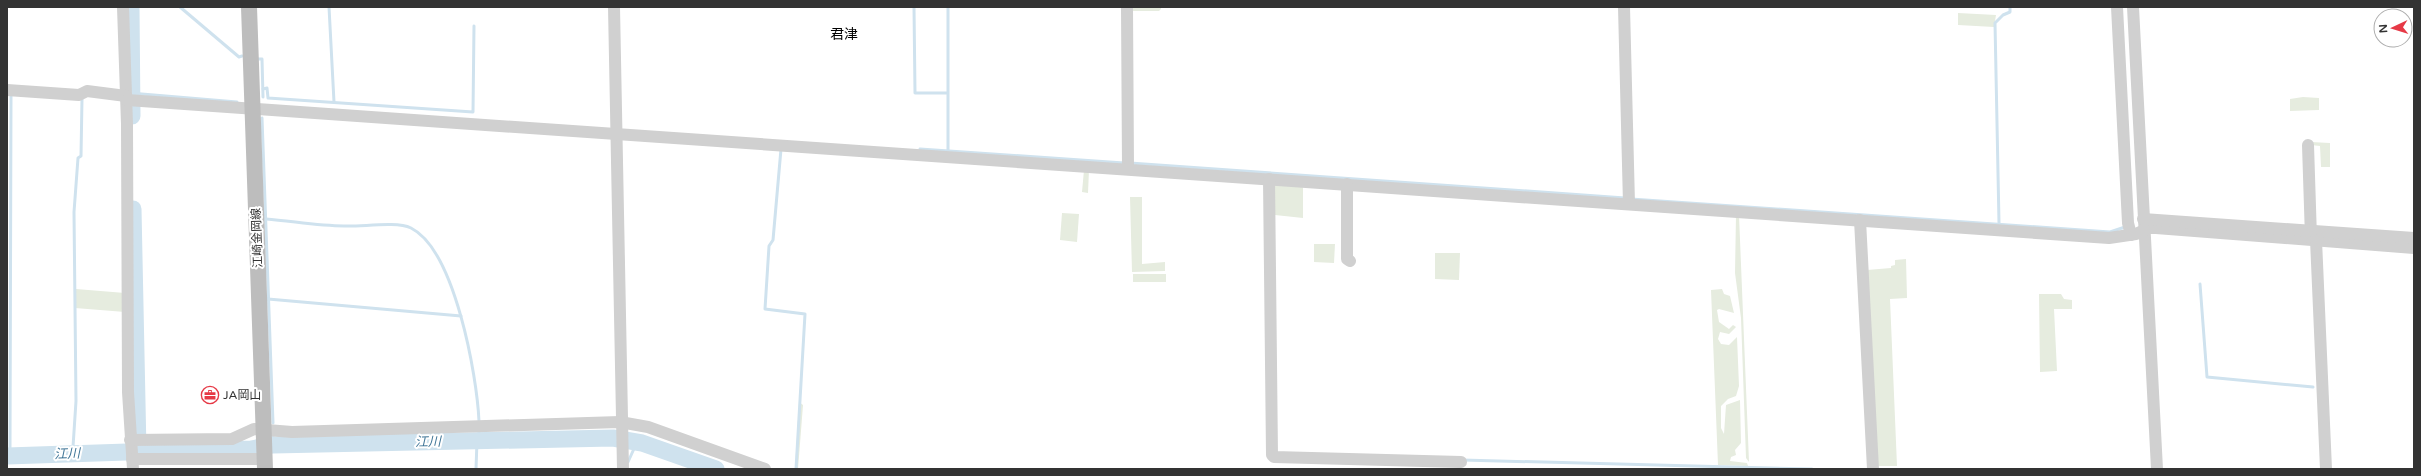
<svg xmlns="http://www.w3.org/2000/svg" width="2421" height="476" font-family="'Varela Round','Noto Sans JP',sans-serif">
<style>
.green{fill:#e6ecdf}
.lines{fill:none;stroke-linecap:round;stroke-linejoin:round}
.stream{stroke:#cfe2ee;stroke-width:3}
.river{stroke:#cfe2ee;stroke-width:17}
.minor{stroke:#d0d0d0;stroke-width:12}
.secondary{stroke:#bdbdbd;stroke-width:16}
.labels{text-anchor:middle;dominant-baseline:central;stroke-width:4;stroke-linejoin:round;paint-order:stroke}
.street-label{font-size:12px;fill:#333;stroke:#fff}
.poi-label{font-size:12px;fill:#333;stroke:#fff;text-anchor:start}
.water-label{font-size:13px;font-style:italic;fill:#3f7597;stroke:#fff}
.quarter-label{font-size:14px;fill:#000;stroke:#fff}
</style>
<rect width="100%" height="100%" fill="#fff"/>
<g class="green">
<polygon points="1129,7 1161,7 1161,9 1159,11 1129,11"/>
<polygon points="1958,13 1996,15 1994,27 1958,25"/>
<polygon points="2303,97 2319,98 2319,110 2290,111 2290,99"/>
<polygon points="2311,142 2330,143 2330,167 2321,167 2320,146 2311,145"/>
<polygon points="1084,170 1089,170 1088,193 1082,192"/>
<polygon points="1274,182 1303,185 1303,218 1275,215"/>
<polygon points="1130,197 1142,197 1142,264 1165,262 1165,271 1132,272"/>
<polygon points="1062,213 1079,214 1077,242 1060,240"/>
<polygon points="1736,215 1739,215 1749,462 1746,458 1741,318 1735,273"/>
<polygon points="1314,244 1335,244 1334,263 1314,262"/>
<polygon points="1435,253 1460,253 1459,280 1435,279"/>
<polygon points="1906,259 1907,298 1890,299 1897,466 1876,466 1867,270 1891,268 1891,266 1895,265 1895,260"/>
<rect x="1133" y="274" width="33" height="8"/>
<polygon points="76,289 125,293 125,312 75,308"/>
<polygon points="1722,289 1724,294 1730,296 1734,313 1719,309 1717,310 1719,322 1729,329 1733,325 1736,327 1729,334 1720,332 1718,339 1721,344 1729,345 1737,337 1739,386 1736,396 1728,399 1721,406 1721,428 1724,434 1726,405 1740,400 1741,443 1735,450 1736,455 1731,457 1730,461 1747,463 1748,466 1718,465 1711,290"/>
<polygon points="2039,294 2061,294 2064,299 2072,300 2072,309 2054,309 2057,371 2040,372"/>
<polygon points="799,402 803,405 798,469 795,469"/>
</g>
<g class="lines">
<g class="stream">
<polyline points="180,7 239,57 242,56"/>
<polyline points="329,7 334,102"/>
<polyline points="914,7 915,93 947,93"/>
<polyline points="257,59 262,59 263,97"/>
<polyline points="263,89 267,88 268,98 473,112 474,26"/>
<polyline points="130,93 237,102"/>
<polyline points="262,118 273,423"/>
<polyline points="781,149 773,240 769,246 765,309 805,314 796,469"/>
<polyline points="920,149 1124,163"/>
<polyline points="948,151 948,7"/>
<polyline points="1130,163 1625,198"/>
<polyline points="1631,199 2110,232 2125,227"/>
<path d="M266 219C292 221 318 226 344 226 362 227 396 221 411 228 455 250 477 376 479 421"/>
<polyline points="1999,223 1995,23 2003,15 2010,12 2010,7"/>
<polyline points="2200,284 2207,377 2313,387"/>
<polyline points="268,299 461,316"/>
<polyline points="479,432 479,441"/>
<polyline points="273,435 273,445"/>
<polyline points="73,447 76,401 74,212 78,158 81,156 82,99"/>
<polyline points="10,450 11,94"/>
<polyline points="73,454 73,452"/>
<polyline points="10,456 10,454"/>
<polyline points="1462,460 1812,469"/>
<polyline points="628,462 637,442"/>
<polyline points="476,469 477,441"/>
</g>
<g class="river">
<polyline points="131,7 132,116"/>
<polyline points="133,209 138,451"/>
<polyline points="135,451 251,449 273,445 613,438 642,443 716,469"/>
<polyline points="7,456 127,452"/>
</g>
<g class="minor">
<polyline points="123,7 127,124 128,392 133,469"/>
<polyline points="614,7 623,469"/>
<polyline points="1127,7 1128,168"/>
<polyline points="1624,7 1629,204"/>
<polyline points="2117,7 2128,223 2131,235"/>
<polyline points="2133,7 2157,469"/>
<polyline points="7,90 79,95 87,91 126,96"/>
<polyline points="127,100 2109,238 2136,234 2149,228 2156,228 2414,248"/>
<polyline points="2308,145 2311,238"/>
<polyline points="1269,179 1272,455 1274,457 1461,462"/>
<polyline points="1347,184 1347,259 1350,261"/>
<polyline points="2143,219 2414,238"/>
<polyline points="1860,220 1873,469"/>
<polyline points="2316,240 2326,469"/>
<polyline points="130,440 232,439 254,429 292,432 620,422 648,427 765,469"/>
<polyline points="132,459 265,459"/>
</g>
<polyline class="secondary" points="249,7 265,469"/>
</g>
<defs>
<symbol id="office-ring" viewBox="-11 -11 22 22"><circle r="9.5" fill="#fff" stroke="#e63946" stroke-width="1.5"/><path d="M-6-3h4V-5.5h4V-3h4V5H-6ZM-1-4.5V-3h2v-1.5ZM-6 0V1H6V0Z" fill="#e63946"/></symbol>
</defs>
<g fill-rule="evenodd">
<use href="#office-ring" x="200" y="385" width="20" height="20"/>
</g>
<g class="labels">
<g class="street-label">
<text transform="translate(257 238) rotate(-92)">江崎金岡線</text>
</g>
<g class="poi-label">
<text x="223" y="395">JA岡山</text>
</g>
<g class="water-label">
<text transform="translate(428 442) rotate(-1)">江川</text>
<text transform="translate(67 454) rotate(-2)">江川</text>
</g>
<g class="quarter-label">
<text x="844" y="34">君津</text>
</g>
</g>
<rect width="2421" height="476" fill="none" stroke="#333333" stroke-width="16"/>
<g transform="translate(2393 28) rotate(266)"><circle r="19" fill="#ffffff" stroke="#adadad"/>
<path d="M0-3L7 15L0 10L-7 15Z" fill="#e63946"/>
<text y="-6" font-size="11" font-weight="bold" text-anchor="middle" fill="#333333">N</text>
</g>
</svg>
